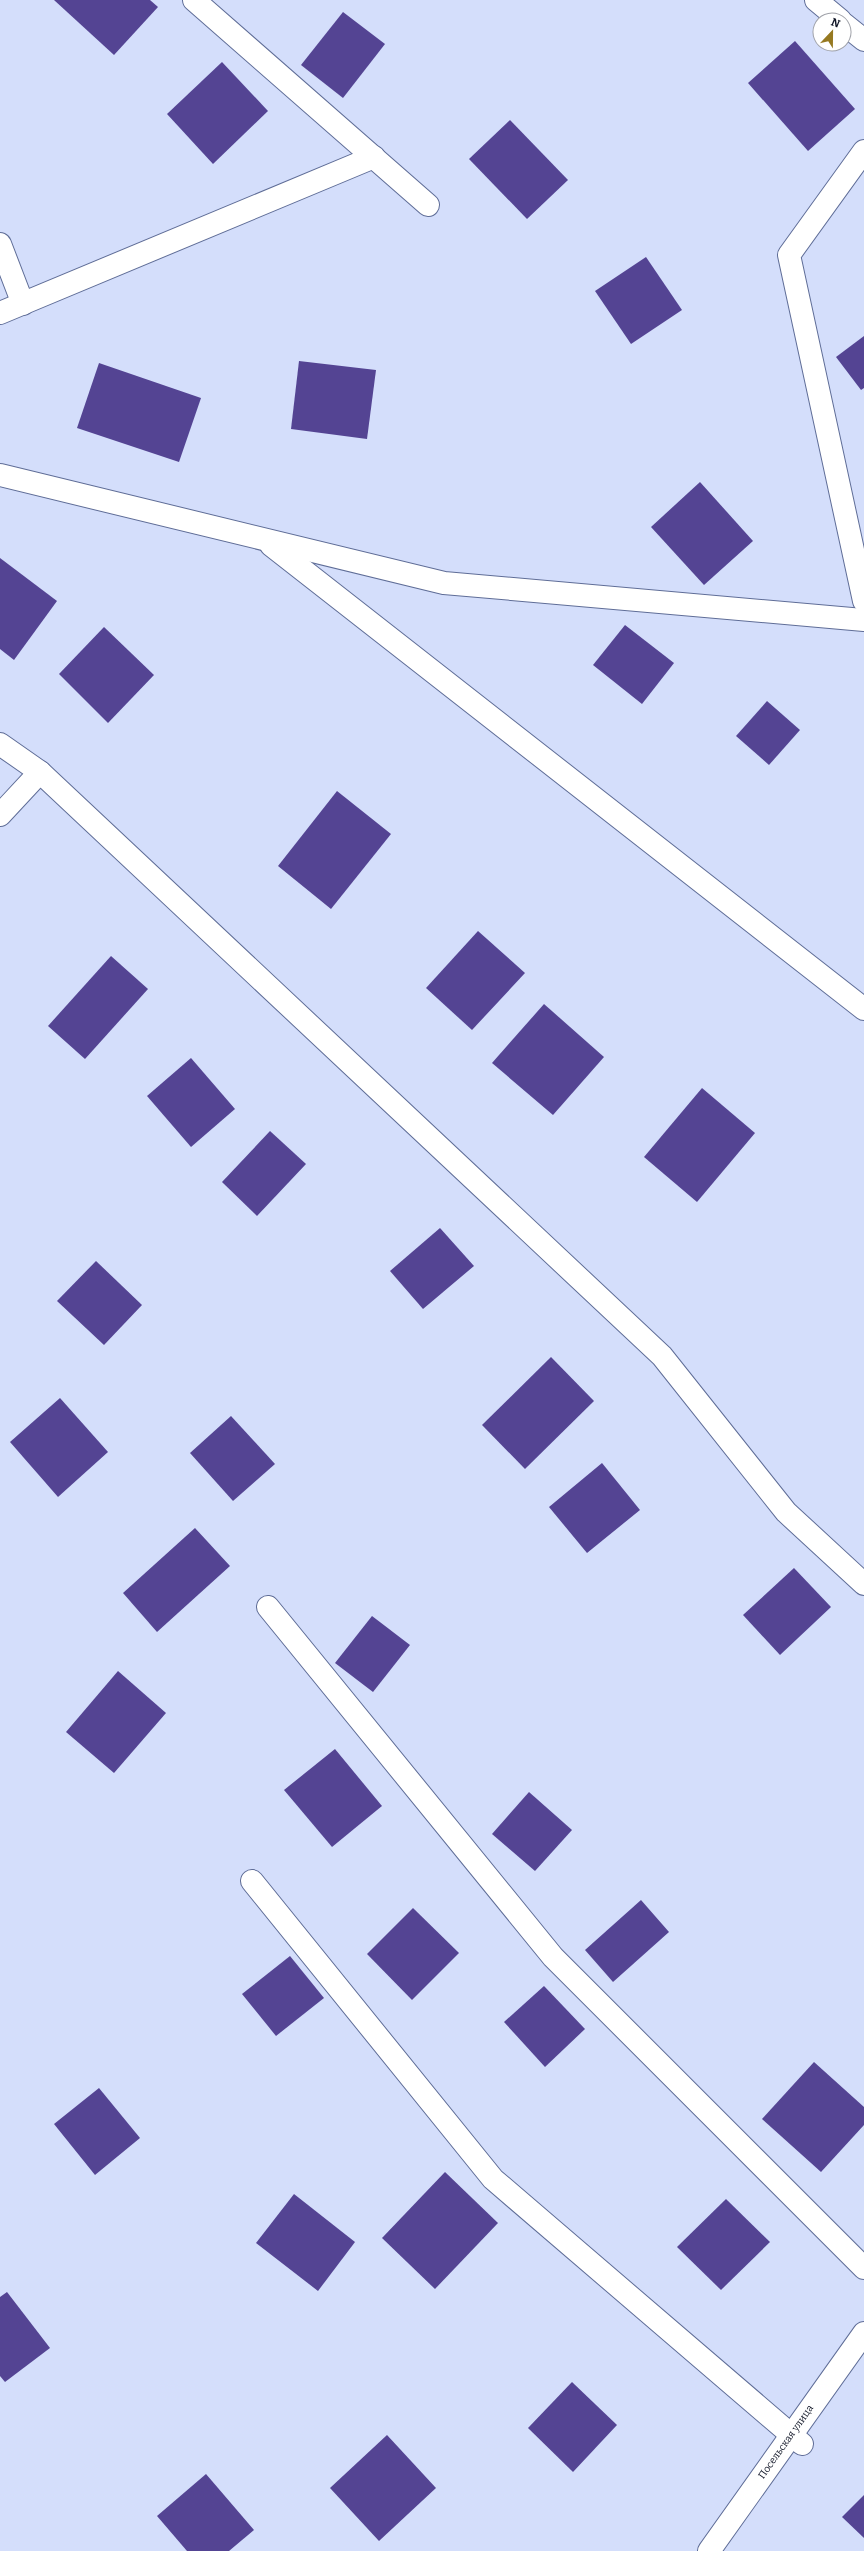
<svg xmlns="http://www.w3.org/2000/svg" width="864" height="2551" font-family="Bitter,serif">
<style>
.building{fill:#544493}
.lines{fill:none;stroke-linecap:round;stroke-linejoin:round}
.minor-casing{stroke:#5f6d97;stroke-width:24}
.minor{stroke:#fff;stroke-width:22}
.labels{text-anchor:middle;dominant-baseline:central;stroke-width:4;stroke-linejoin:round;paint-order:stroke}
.street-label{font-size:10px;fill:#111627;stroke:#fff}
</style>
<rect width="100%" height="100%" fill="#d4defb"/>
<g class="building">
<polygon points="54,0 150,0 158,7 114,55"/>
<polygon points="343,12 385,44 343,98 301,65"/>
<polygon points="795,41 855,109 808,151 748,83"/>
<polygon points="222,62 268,111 213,164 167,114"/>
<polygon points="510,120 568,180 527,219 469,159"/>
<polygon points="646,257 682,310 631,344 595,291"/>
<polygon points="864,336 864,388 861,390 836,357"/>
<polygon points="299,361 376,370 367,439 291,429"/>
<polygon points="99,363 201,398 179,462 77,428"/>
<polygon points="700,482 753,541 704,585 651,527"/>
<polygon points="0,558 57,601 14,660 0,649"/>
<polygon points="625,625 674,663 642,704 593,665"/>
<polygon points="104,627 154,675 108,723 59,674"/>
<polygon points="767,701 800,730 769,765 736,736"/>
<polygon points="337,791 391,834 331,909 278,866"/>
<polygon points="478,931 525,973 472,1030 426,988"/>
<polygon points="111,956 148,989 85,1059 48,1026"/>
<polygon points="544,1004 604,1057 553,1115 492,1063"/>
<polygon points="191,1058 235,1109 191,1147 147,1096"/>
<polygon points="702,1088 755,1133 697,1202 644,1157"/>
<polygon points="270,1131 306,1164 257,1216 222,1182"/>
<polygon points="440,1228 474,1266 423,1309 390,1271"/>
<polygon points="96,1261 142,1305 104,1345 57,1301"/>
<polygon points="551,1357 594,1401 525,1469 482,1425"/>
<polygon points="60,1398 108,1452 58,1497 10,1442"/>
<polygon points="231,1416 275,1464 233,1501 190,1453"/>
<polygon points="602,1463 640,1510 587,1553 549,1507"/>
<polygon points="195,1528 230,1566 157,1632 123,1593"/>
<polygon points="794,1568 831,1607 780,1655 743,1615"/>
<polygon points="372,1616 410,1645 373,1692 335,1663"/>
<polygon points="118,1671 166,1713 114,1773 66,1732"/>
<polygon points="335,1749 382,1806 332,1847 284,1790"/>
<polygon points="529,1792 572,1830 535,1871 492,1834"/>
<polygon points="641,1900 669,1932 613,1982 585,1950"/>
<polygon points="413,1908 459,1953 412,2000 367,1954"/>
<polygon points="290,1956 324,1998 276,2036 242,1994"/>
<polygon points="544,1986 585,2029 545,2067 504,2022"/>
<polygon points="814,2062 864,2107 864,2125 821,2172 762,2119"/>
<polygon points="99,2088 140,2138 95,2175 54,2124"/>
<polygon points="445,2172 498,2223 435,2289 382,2238"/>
<polygon points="294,2194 355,2242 318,2291 256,2243"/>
<polygon points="726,2199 770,2242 721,2290 677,2247"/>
<polygon points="7,2292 50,2348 5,2382 0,2376 0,2297"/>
<polygon points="572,2382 617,2425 573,2472 528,2428"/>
<polygon points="387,2435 436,2488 379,2541 330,2488"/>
<polygon points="206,2474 254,2530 229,2551 187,2551 157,2516"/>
<polygon points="864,2495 864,2538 842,2517"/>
</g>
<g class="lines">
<defs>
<g id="minor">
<polyline points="194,0 428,205"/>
<polyline points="816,0 840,20"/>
<polyline points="844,24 864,40"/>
<polyline points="864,151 789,255 864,601"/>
<polyline points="0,244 23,304"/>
<polyline points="0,313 374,157"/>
<polyline points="0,475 444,583 864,620"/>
<polyline points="271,545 864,1009"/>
<polyline points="0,744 40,772 662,1356 786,1512 864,1584"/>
<polyline points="0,815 40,772"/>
<polyline points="268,1607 553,1957 864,2268"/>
<polyline points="252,1881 493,2179 802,2444"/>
<polyline points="709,2551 864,2333"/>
</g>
</defs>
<use href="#minor" class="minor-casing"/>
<use href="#minor" class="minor"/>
</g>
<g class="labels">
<g class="street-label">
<text transform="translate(786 2442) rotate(-55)">Посельская улица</text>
</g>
</g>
<g transform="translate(832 32) rotate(22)"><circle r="19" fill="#ffffff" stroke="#a0a2a9"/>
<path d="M0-3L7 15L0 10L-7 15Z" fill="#967921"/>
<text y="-6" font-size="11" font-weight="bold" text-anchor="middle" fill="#111627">N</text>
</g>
</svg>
